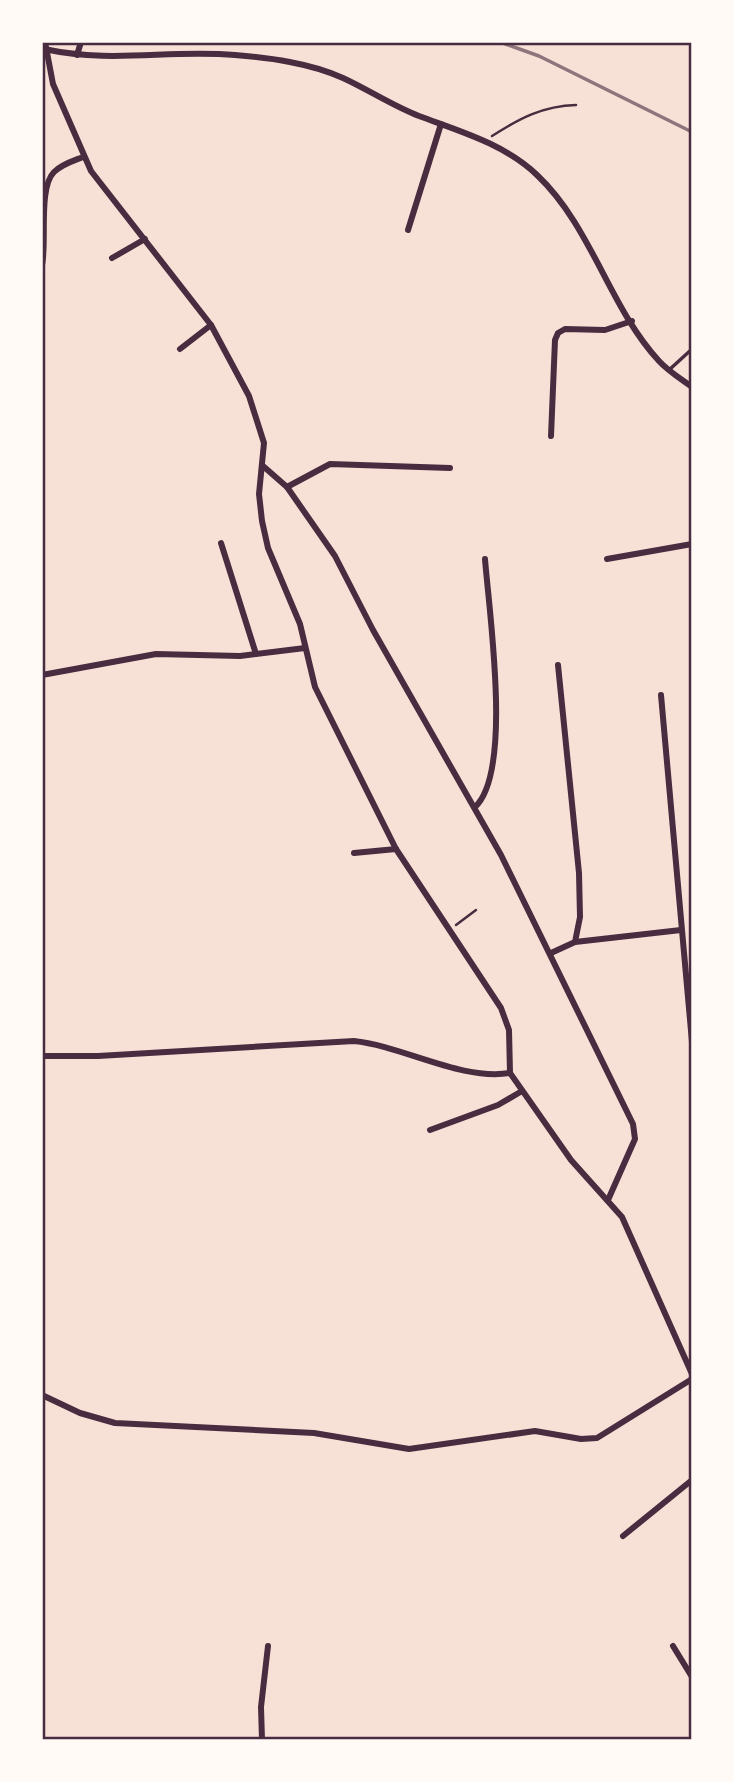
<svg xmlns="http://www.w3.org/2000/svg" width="734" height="1782" font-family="'Asap Condensed',sans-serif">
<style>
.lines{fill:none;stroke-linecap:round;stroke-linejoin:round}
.path{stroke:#4a2c40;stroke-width:2.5}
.service{stroke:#4a2c40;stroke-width:3.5}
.minor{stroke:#4a2c40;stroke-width:6}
.rail{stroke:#8f747c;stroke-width:3.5}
.neatline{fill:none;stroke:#4a2c40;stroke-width:2.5}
</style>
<rect width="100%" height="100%" fill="#f7e1d7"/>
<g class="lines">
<g class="path">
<path d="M492 136C520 118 543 106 576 105"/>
<polyline points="456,925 476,910"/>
</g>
<polyline class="service" points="669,370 692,349"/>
<g class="minor">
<polyline points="45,42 53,84 91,171 211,325 249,396 264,443 259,494 262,521 268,548 300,624 315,687 396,849 501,1008 509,1030 510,1073 571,1160 622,1217 692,1374"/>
<path d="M44 49C114 64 168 49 235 55 270 58 310 63 343 78 369 90 393 106 419 116 459 131 505 144 537 175 592 227 609 307 659 361 668 371 681 379 692 387"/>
<polyline points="77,55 81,42"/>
<polyline points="408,230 441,124"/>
<polyline points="112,258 145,239"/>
<path d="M42 265C47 242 38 188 54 172 62 164 73 161 83 157"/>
<polyline points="180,349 211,325"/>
<polyline points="551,436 555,340 558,333 565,329 605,330 632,321"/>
<polyline points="263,466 287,487 335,556 373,630 501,855 633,1124 635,1139 608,1200"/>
<polyline points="287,487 330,464 450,468"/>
<polyline points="221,543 256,654"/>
<polyline points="607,559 692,544"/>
<polyline points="42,675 156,654 240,656 305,648"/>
<polyline points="661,695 692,1042"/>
<path d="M475 807C513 772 489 612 485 559"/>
<polyline points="354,853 396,849"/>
<polyline points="575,942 681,930"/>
<polyline points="551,953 575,942 580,917 579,873 558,665"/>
<path d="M42 1056H98L354 1041C403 1046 461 1081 510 1073"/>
<polyline points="430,1130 498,1105 522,1091"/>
<polyline points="42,1395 80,1413 115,1423 314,1433 409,1449 535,1431 581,1439 597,1438 692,1379"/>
<polyline points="623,1536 692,1480"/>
<polyline points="673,1646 692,1677"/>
<polyline points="262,1740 261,1707 268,1646"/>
</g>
<polyline class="rail" points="500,42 539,56 692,132"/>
</g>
<rect width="734" height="1782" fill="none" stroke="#fffaf5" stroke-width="88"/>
<rect x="44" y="44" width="646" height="1694" class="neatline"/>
</svg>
